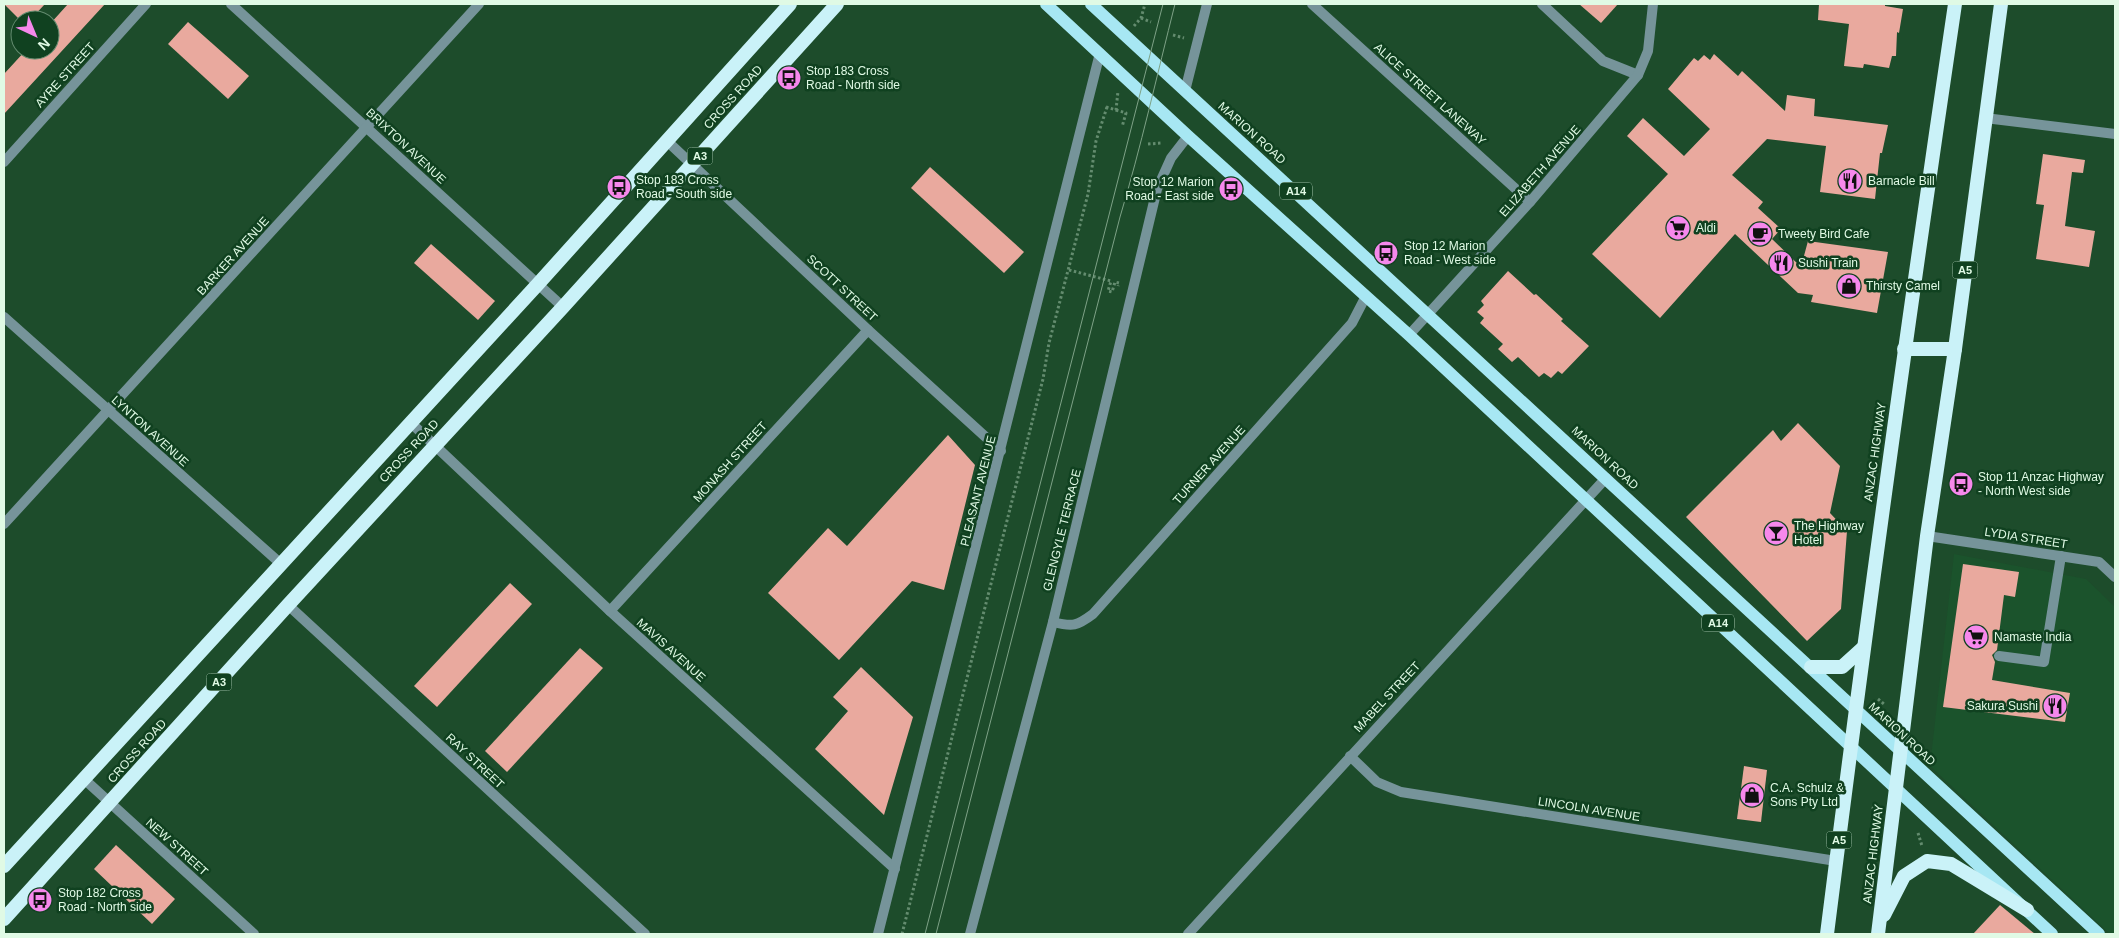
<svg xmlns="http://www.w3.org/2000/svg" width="2119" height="938" font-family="Helvetica,sans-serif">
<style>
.built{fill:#1b532c}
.building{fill:#e9a99e}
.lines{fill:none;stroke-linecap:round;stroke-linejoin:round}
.path{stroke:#648c6f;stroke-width:3;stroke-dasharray:2.5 2.5;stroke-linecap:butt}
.service{stroke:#76949a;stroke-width:10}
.minor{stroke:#76949a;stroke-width:10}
.primary{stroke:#a7e7f3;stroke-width:12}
.trunk{stroke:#caf2f8;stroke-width:14}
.tram{stroke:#7ea287;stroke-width:1}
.labels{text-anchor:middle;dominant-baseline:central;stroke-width:5;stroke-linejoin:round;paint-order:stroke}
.shield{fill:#104120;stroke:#a2c2aa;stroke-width:1}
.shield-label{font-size:11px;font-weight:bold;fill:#e0fae5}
.poi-label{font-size:12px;fill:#e0fae5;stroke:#104120;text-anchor:start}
.street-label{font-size:12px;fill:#e0fae5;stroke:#104120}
</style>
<rect width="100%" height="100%" fill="#1d4c2b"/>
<polygon class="built" points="1954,554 2086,579 2115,607 2115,934 2110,934 1930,766"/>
<g class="building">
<polygon points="4,4 45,4 30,20 20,20"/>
<polygon points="68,4 105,4 4,114 4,74 26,50 50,50 50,24"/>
<polygon points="1579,4 1618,4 1601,23"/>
<polygon points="1819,4 1885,4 1885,6 1903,9 1899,33 1897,32 1896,56 1892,56 1889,68 1864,64 1863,68 1844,66 1849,24 1818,20"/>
<polygon points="188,22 249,76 228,99 168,44"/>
<polygon points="1714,54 1738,76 1742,71 1785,111 1787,95 1815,99 1814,116 1888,125 1882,153 1880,153 1875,199 1820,192 1826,146 1767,139 1732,175 1763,202 1758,208 1781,229 1772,239 1801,267 1808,241 1888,252 1877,313 1811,302 1813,295 1798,293 1735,234 1660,318 1592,254 1668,174 1627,136 1643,118 1684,156 1710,129 1668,89 1694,58 1698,61 1704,55 1710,60"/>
<polygon points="2043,154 2085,160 2083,173 2072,172 2065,226 2095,231 2089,267 2036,259 2044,205 2036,204"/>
<polygon points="930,167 1024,252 1004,273 911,188"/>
<polygon points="431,244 495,301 478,320 414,263"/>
<polygon points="1508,271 1534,295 1536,294 1563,319 1561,321 1589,346 1562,374 1558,371 1551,378 1544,373 1539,377 1518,357 1512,362 1498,349 1503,344 1480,323 1484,318 1477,312 1484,305 1481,301"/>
<polygon points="1798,423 1840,466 1830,513 1847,531 1841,609 1807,641 1686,517 1773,430 1781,441"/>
<polygon points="948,435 975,465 944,590 912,581 839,660 768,593 828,528 847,546"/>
<polygon points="1963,564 2019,572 2015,597 2004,595 1997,650 1992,655 1995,662 1992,680 2070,693 2065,722 1943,707"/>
<polygon points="510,583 532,604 437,707 414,686"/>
<polygon points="580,648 603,668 507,772 485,751"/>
<polygon points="861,667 913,717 884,815 815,749 848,711 833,697"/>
<polygon points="1744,766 1767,770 1761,822 1737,819"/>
<polygon points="116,845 175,899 152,924 94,869"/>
<polygon points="2000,905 2035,934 1973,934"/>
</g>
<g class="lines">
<g class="path">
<polyline points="1141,18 1151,22"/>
<polyline points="1134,26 1141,18 1145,4"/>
<polyline points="1173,35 1184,38"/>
<polyline points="1106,107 1116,110 1118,91"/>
<polyline points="1116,110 1126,113 1122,127"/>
<polyline points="1148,144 1162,143"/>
<polyline points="1069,270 1111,281 1108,291 1112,292 1115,282 1119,283 1118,286"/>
<polyline points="1878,699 1884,704"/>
<polyline points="1872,807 1878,811"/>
<polyline points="1918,833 1922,846"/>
<polyline points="902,934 1043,379 1049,343 1088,194 1096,141 1107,107"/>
</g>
<g class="service">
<polyline points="1312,4 1530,202"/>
<polyline points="1999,656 2044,662 2061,556"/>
</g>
<g class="minor">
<polyline points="231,4 563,307"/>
<polyline points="1542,4 1603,61 1638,75"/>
<polyline points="1185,91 1207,4"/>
<polyline points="1985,118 2115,134"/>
<polyline points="667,141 868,330 1001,451"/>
<polyline points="4,162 146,4"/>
<polyline points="4,317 280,563"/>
<polyline points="1409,335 1530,202 1638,75 1648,51 1653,4"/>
<polyline points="410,422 610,611 895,869"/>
<polyline points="4,524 479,4"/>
<polyline points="1927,536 2099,562 2115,577"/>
<polyline points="288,605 645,934"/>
<polyline points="610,611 868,330"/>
<path d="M1053 622C1073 627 1077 626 1093 614L1352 323 1366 296"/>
<polyline points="1350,756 1377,782 1401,792 1836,861"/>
<polyline points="84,779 254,934"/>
<polyline points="878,934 1100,53"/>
<polyline points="970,934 1053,622 1157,189 1171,158 1188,136"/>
<polyline points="1188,934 1606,478"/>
</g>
<g class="primary">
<polyline points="1046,4 1188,136 1409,335 2052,934"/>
<polyline points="1091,4 2099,934"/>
</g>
<g class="trunk">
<polyline points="1904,349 1955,349"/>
<polyline points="1811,667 1842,667 1863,648"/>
<polyline points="4,866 538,284 790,4"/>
<polyline points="1884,915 1904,876 1927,861 1951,864 2027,910"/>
<polyline points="4,919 288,605 563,307 837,4"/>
<path d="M1827 934C1866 624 1909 314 1955 4"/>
<polyline points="1878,934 1927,536 1955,349 2001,4"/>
</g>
<g class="tram">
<polyline points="925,934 1163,4"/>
<path d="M936 934 1120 217C1141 147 1157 75 1175 4"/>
</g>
</g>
<defs>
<symbol id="bus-disc" viewBox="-11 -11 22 22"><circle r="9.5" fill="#f688ec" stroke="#104120"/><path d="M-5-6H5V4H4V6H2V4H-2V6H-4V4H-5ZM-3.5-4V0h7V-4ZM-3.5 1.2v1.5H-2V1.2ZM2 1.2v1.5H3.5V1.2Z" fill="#111"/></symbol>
<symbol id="restaurant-disc" viewBox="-11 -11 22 22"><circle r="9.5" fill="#f688ec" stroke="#104120"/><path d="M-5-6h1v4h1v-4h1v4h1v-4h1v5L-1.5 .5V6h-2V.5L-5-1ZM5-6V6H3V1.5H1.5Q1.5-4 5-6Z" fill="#111"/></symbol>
<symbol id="supermarket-disc" viewBox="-11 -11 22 22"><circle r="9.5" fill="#f688ec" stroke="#104120"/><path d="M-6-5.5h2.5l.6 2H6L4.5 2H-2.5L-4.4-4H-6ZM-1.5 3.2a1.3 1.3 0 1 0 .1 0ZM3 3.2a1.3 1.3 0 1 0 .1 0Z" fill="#111"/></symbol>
<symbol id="cafe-disc" viewBox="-11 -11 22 22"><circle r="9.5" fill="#f688ec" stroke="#104120"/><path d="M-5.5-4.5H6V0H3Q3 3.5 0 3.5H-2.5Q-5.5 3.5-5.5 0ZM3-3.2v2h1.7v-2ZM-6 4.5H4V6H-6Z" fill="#111"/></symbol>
<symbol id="shop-disc" viewBox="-11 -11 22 22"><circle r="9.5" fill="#f688ec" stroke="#104120"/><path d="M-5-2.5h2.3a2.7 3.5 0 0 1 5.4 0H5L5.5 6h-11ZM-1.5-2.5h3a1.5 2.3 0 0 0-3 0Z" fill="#111"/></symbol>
<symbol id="bar-disc" viewBox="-11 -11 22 22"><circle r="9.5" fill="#f688ec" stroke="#104120"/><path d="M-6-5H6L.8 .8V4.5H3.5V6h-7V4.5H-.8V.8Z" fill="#111"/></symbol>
</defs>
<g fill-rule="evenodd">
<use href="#bus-disc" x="775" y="64" width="28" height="28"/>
<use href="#restaurant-disc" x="1836" y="167" width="28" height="28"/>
<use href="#bus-disc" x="605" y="173" width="28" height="28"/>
<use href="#bus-disc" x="1217" y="175" width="28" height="28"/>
<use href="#supermarket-disc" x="1664" y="214" width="28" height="28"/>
<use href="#cafe-disc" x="1746" y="220" width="28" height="28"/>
<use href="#bus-disc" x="1372" y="239" width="28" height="28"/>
<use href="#restaurant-disc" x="1767" y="249" width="28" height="28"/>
<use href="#shop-disc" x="1835" y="272" width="28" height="28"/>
<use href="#bus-disc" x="1947" y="470" width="28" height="28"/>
<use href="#bar-disc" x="1762" y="519" width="28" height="28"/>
<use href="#supermarket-disc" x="1962" y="623" width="28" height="28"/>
<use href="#restaurant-disc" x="2041" y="692" width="28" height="28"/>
<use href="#shop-disc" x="1738" y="781" width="28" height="28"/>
<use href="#bus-disc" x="26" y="886" width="28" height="28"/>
</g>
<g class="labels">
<g class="shield">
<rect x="687.5" y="147.5" width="25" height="17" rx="4"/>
<rect x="1280" y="182.5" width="32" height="17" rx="4"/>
<rect x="1952.5" y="261.5" width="25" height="17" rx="4"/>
<rect x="1702" y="614.5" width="32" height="17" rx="4"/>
<rect x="206.5" y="673.5" width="25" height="17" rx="4"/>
<rect x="1826.5" y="831.5" width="25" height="17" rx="4"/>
</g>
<g class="shield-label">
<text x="700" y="156">A3</text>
<text x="1296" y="191">A14</text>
<text x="1965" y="270">A5</text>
<text x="1718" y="623">A14</text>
<text x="219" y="682">A3</text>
<text x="1839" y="840">A5</text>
</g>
<g class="poi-label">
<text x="806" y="71">Stop 183 Cross<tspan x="806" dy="14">Road - North side</tspan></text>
<text x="636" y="180">Stop 183 Cross<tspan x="636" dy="14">Road - South side</tspan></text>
<text x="1868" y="181">Barnacle Bill</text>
<text x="1214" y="182" text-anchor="end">Stop 12 Marion<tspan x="1214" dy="14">Road - East side</tspan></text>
<text x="1696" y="228">Aldi</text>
<text x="1778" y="234">Tweety Bird Cafe</text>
<text x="1404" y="246">Stop 12 Marion<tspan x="1404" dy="14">Road - West side</tspan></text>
<text x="1798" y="263">Sushi Train</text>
<text x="1866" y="286">Thirsty Camel</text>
<text x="1978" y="477">Stop 11 Anzac Highway<tspan x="1978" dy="14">- North West side</tspan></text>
<text x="1794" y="526">The Highway<tspan x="1794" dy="14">Hotel</tspan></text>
<text x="1994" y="637">Namaste India</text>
<text x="2038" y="706" text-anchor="end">Sakura Sushi</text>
<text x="1770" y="788">C.A. Schulz &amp;<tspan x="1770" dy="14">Sons Pty Ltd</tspan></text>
<text x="58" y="893">Stop 182 Cross<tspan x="58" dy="14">Road - North side</tspan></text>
</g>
<g class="street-label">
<text transform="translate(65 75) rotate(-48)">AYRE STREET</text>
<text transform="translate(1430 94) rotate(42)">ALICE STREET LANEWAY</text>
<text transform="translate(733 97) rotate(-48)">CROSS ROAD</text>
<text transform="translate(1252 133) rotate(42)">MARION ROAD</text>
<text transform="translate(406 146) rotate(43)">BRIXTON AVENUE</text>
<text transform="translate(1540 171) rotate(-49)">ELIZABETH AVENUE</text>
<text transform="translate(233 256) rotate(-48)">BARKER AVENUE</text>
<text transform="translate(842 288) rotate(43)">SCOTT STREET</text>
<text transform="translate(150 431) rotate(42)">LYNTON AVENUE</text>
<text transform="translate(409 451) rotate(-47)">CROSS ROAD</text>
<text transform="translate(1875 452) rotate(-82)">ANZAC HIGHWAY</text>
<text transform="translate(1605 458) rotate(43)">MARION ROAD</text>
<text transform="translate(730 462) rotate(-48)">MONASH STREET</text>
<text transform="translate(1209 465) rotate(-48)">TURNER AVENUE</text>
<text transform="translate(978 491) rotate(-76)">PLEASANT AVENUE</text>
<text transform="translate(1062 530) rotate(-76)">GLENGYLE TERRACE</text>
<text transform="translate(2026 538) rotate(9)">LYDIA STREET</text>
<text transform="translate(671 650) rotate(42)">MAVIS AVENUE</text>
<text transform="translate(1387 697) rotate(-47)">MABEL STREET</text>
<text transform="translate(1902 734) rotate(43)">MARION ROAD</text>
<text transform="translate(137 751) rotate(-48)">CROSS ROAD</text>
<text transform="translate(475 761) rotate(43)">RAY STREET</text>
<text transform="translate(1589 809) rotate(9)">LINCOLN AVENUE</text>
<text transform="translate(177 847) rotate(42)">NEW STREET</text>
<text transform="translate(1873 854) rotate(-83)">ANZAC HIGHWAY</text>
</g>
</g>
<rect width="2119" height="938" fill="none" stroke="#e0fae5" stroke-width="10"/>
<g transform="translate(35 35) rotate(136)"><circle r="24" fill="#104120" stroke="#638b6f"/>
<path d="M0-4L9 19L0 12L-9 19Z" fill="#f688ec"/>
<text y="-8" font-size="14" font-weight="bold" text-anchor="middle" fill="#e0fae5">N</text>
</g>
</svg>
